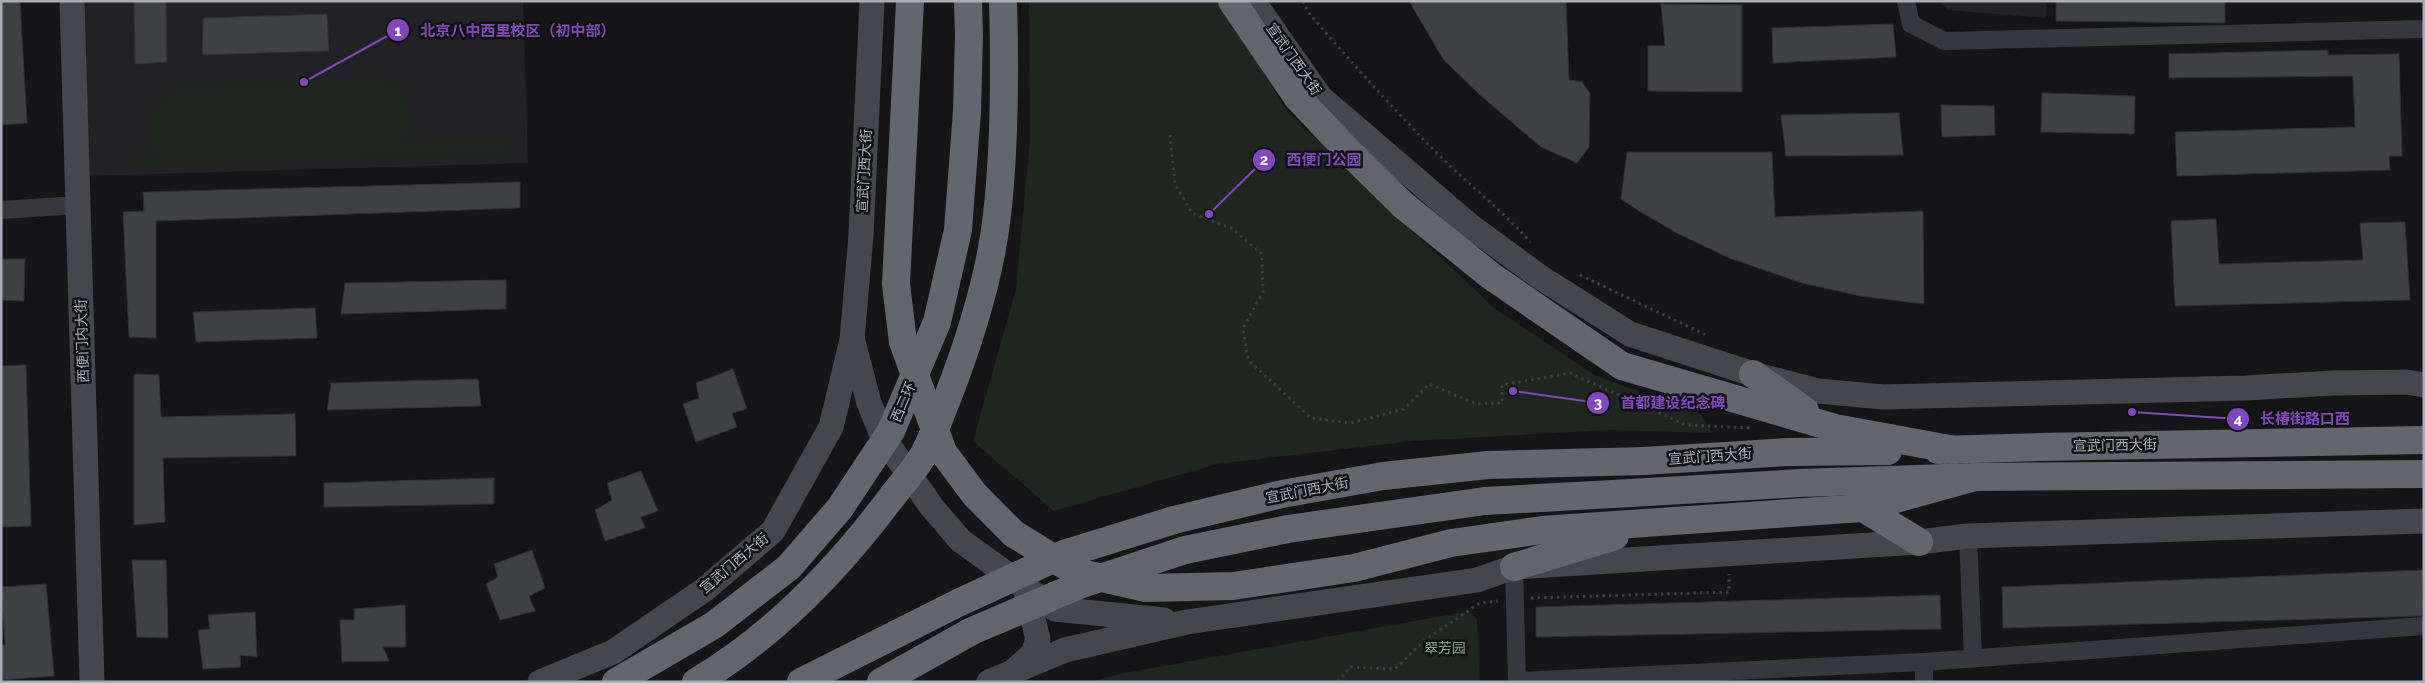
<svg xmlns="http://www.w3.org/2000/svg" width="2425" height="683" font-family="Raleway,'Noto Sans SC',sans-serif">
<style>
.built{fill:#222225}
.green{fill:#1e261f}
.building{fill:#404145;stroke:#303034}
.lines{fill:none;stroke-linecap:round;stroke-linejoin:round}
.path{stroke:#3d3f44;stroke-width:3;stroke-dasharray:2.5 4;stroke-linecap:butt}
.street{stroke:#37383d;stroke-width:18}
.secondary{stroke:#45474d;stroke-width:25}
.highway{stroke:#63666e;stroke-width:28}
.highway-bridge{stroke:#63666e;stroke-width:28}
.labels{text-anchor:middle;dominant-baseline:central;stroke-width:5;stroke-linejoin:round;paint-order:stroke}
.street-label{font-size:14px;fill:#a8adb8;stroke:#111113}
.park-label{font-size:14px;fill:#7fa381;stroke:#111113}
.leader{fill:none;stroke:#8446be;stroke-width:2}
.callout-dot{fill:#8446be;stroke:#111113;stroke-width:2}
.mark-label{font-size:15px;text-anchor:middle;font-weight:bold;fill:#fff}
.callout-label{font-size:15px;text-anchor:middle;font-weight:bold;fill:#8446be;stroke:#111113;stroke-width:5;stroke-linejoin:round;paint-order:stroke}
</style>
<rect width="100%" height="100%" fill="#161618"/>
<g class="built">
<polygon points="80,1 523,1 528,163 85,176"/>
<polygon points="1939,1 2046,1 2046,18 1948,10"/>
</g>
<g class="green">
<polygon points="1029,1 1220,1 1287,111 1494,308 1594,375 1702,415 1712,433 1610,430 1412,441 1217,464 1054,511 973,441 1016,289 1030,139"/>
<path d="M370 78C375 79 381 79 386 80 404 86 419 115 408 132 406 135 403 138 401 141L510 138 511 154 131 167 130 156 157 154 148 143C145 114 155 101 178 86Z"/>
<polygon points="1470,611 1477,620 1480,682 1092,682 1119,674"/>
</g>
<g class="building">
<polygon points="1,1 20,1 27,123 1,125"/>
<polygon points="134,1 166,1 167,62 135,64"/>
<polygon points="1409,1 1566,1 1569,80 1582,82 1590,93 1589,147 1577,163 1541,147 1480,95 1443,59"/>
<polygon points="2056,1 2225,1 2225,23 2056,21"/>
<polygon points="1661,4 1742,5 1742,92 1648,91 1648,46 1665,46"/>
<polygon points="327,14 329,51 202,55 203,18"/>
<polygon points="1893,24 1896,57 1773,63 1772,28"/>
<polygon points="2328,50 2328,55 2399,54 2402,156 2389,156 2390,170 2177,176 2175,132 2355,127 2353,76 2169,78 2169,54"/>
<polygon points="2042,93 2135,96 2134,134 2041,132"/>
<polygon points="1941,105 1994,106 1995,135 1942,137"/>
<polygon points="1899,113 1903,155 1786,156 1781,115"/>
<polygon points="1627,152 1772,152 1775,217 1923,211 1924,304 1860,296 1802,283 1729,258 1677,233 1639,211 1621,199"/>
<polygon points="520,182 520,208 156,221 156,338 129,337 123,212 144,211 143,192"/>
<polygon points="2216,219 2219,264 2363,260 2360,223 2405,222 2410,300 2175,306 2171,221"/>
<polygon points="1,259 25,259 24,301 1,300"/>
<polygon points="506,280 506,309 341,314 345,283"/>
<polygon points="315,308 317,338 196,342 193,312"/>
<polygon points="26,365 31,526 1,527 1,366"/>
<polygon points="733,369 747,409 732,413 737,427 696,442 683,404 699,398 696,383"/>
<polygon points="134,374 159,375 161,417 295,414 296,456 163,458 165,522 134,525"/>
<polygon points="478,379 481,406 327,410 331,383"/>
<polygon points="641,471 658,511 641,517 645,528 605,541 595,510 612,500 607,483"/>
<polygon points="494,478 494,504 324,507 324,483"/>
<polygon points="532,550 545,588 529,596 535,611 500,620 486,584 498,577 494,564"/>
<polygon points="132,560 166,560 168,638 137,637"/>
<polygon points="2423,570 2422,616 2003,628 2002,587"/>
<polygon points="46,584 54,676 1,680 1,645 5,645 1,587"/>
<polygon points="1940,595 1941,629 1536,637 1536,607"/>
<polygon points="405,605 406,647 383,647 389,661 342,662 340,620 354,620 354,609"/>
<polygon points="255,612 257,657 240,655 241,667 203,669 198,630 210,629 208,615"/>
</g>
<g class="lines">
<g class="path">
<path d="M1303 1 1308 12C1353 64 1398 115 1447 163 1475 190 1505 213 1530 242"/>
<polyline points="1170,135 1175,184 1192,213 1231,228 1262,254 1263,292 1243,328 1248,360 1311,418 1351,423 1404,409 1429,384 1476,404 1502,403 1502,385 1570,373 1686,425 1753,428"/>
<polyline points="1580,275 1706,335"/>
<polyline points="1531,598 1729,592 1729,574"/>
<polyline points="1338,682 1350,667 1395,669 1425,640 1480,603 1498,601"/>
</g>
<g class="street">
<polyline points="1906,1 1911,24 1944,41 2424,29"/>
<polyline points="1,210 78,205"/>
<polyline points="1968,536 1973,657"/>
<polyline points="1514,567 1517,682"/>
<polyline points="1924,662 1924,682"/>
<polyline points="1517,681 1924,662 2424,626"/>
</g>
<g class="secondary">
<polyline points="72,1 92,682"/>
<polyline points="1253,1 1320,97 1469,225 1540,277 1630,334 1753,374 1818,391 1883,397 2245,388 2333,383 2407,382 2424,385"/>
<polyline points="853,342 869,403 883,437 931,506 960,540 1055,609 1164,620"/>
<polyline points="1016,669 1033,654 1038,639 1025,588"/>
<polyline points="540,682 613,652 704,590 773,531 831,427 852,340 861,235 872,1"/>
<polyline points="989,682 1065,650 1187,622 1477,580 1514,567 1919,542 1968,536 2424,521"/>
</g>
<g class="highway">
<polyline points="910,1 896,284 903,342 943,452 975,495 1014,534 1076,572 1146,588 1233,586 1354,568 1451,543 1542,530 1863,508 1975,477"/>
<polyline points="1232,1 1298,98 1348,151 1403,205 1491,276 1622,366 1835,428 1955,450"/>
<polyline points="1753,374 1805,411"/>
<polyline points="1938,450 2039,447 2424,440"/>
<polyline points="1644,461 1787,452 1888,451"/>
<polyline points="1631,493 1800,483 1975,477 2424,474"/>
<polyline points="1863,508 1919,542"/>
<polyline points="1514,567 1615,536"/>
</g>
<g class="highway-bridge">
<polyline points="616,682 714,625 789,567 840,508 891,431 937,322 958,230 967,111 969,35 968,1"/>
<path d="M696 682C774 636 837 570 891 498 902 483 918 467 926 450 934 434 940 416 947 399 970 340 990 278 997 215 1005 145 1005 72 1003 1"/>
<polyline points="801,682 958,603 1064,554 1174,520 1282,494 1383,476 1488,465 1644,461"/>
<polyline points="881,682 972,631 1082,584 1185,550 1288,529 1485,501 1631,493"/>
</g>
</g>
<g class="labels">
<g class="street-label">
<text transform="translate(1294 59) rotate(55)">宣武门西大街</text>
<text transform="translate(864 171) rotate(-87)">宣武门西大街</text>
<text transform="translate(82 341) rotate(-92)">西便门内大街</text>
<text transform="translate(903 402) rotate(-67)">西二环</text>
<text transform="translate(2115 445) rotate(-1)">宣武门西大街</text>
<text transform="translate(1710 456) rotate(-4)">宣武门西大街</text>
<text transform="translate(1307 490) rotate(-11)">宣武门西大街</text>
<text transform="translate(734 563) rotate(-40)">宣武门西大街</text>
</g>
<g class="park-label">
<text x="1445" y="648">翠芳园</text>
</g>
</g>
<path class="leader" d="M304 82L398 30M1209 214L1264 160M1513 391L1598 403M2132 412L2238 419"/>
<g class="callout-dot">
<circle cx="304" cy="82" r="5"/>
<circle cx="1209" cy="214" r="5"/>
<circle cx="1513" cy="391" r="5"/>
<circle cx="2132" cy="412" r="5"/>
<circle cx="398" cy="30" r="12"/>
<circle cx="1264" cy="160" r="12"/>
<circle cx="1598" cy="403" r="12"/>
<circle cx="2238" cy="419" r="12"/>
</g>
<g class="mark-label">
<text x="398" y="36">1</text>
<text x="1264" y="165">2</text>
<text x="1598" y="408">3</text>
<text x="2238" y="424">4</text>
</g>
<g class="callout-label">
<text x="518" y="36">北京八中西里校区（初中部）</text>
<text x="1324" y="165">西便门公园</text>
<text x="1673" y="408">首都建设纪念碑</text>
<text x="2305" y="424">长椿街路口西</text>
</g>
<rect width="2425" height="683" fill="none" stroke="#a8adb8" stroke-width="5"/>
</svg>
